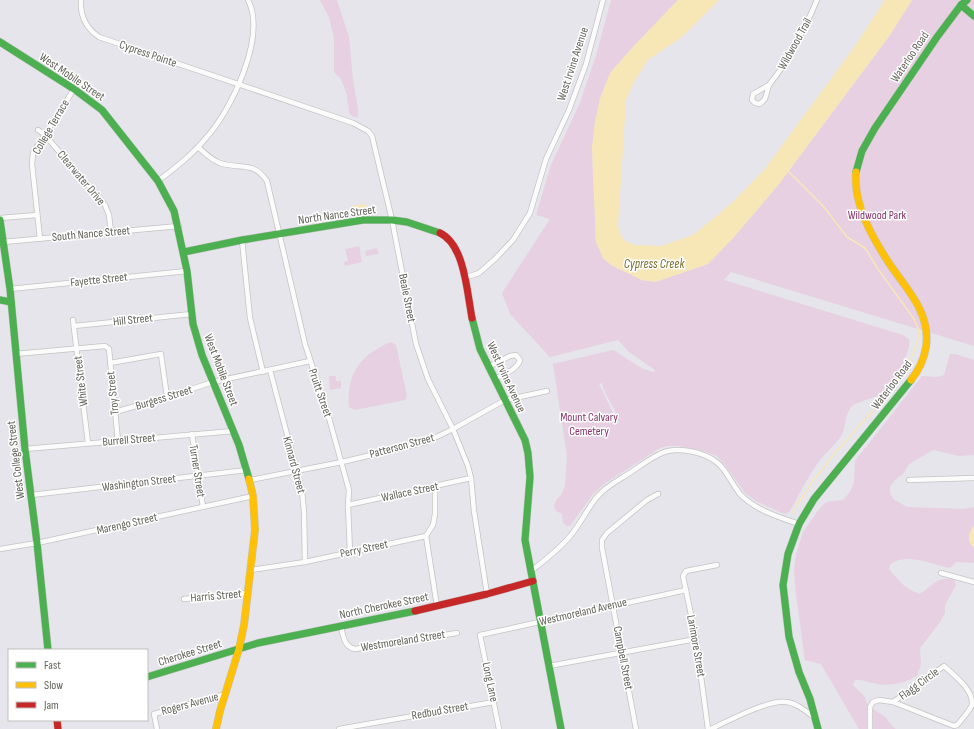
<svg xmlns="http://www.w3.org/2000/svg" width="974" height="729" font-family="'Sofia Sans Condensed',sans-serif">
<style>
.green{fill:#e6d0e1;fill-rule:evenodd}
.water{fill:#f7e7b7}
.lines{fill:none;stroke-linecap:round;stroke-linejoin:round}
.stream{stroke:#f7e7b7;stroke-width:1.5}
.street-casing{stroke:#c4c4c3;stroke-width:6}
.fast-casing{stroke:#c3c3c2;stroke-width:8}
.slow-casing{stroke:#c3c3c2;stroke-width:8}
.jam-casing{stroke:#c3c3c2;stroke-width:8}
.street{stroke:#fbfbfc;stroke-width:4.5}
.fast{stroke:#4caf50;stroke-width:7}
.slow{stroke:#ffc107;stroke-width:7}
.jam{stroke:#c62828;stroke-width:7}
.labels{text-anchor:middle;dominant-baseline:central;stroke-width:3;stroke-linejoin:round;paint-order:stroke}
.street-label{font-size:12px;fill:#63625a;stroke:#fff}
.park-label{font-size:12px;fill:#883469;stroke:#fff}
.water-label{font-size:13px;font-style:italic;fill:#7c702e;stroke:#fff}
</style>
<rect width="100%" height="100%" fill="#e5e5eb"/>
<g class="green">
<polygon points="320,0 337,0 349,37 353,80 358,110 358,117 353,117 349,113 347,95 341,79 334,72 334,38 329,17"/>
<path d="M611 0H678L633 47 610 73 600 99 595 122 592 148 596 242 603 258 611 265 642 280 655 282 708 264 734 237 779 184 890 35 912 0H974V346L731 272 724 280 903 335 909 339C912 353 892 386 880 394 872 400 860 400 852 406 845 413 846 424 843 432 839 443 824 453 818 463 807 478 799 495 790 511L786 514 782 513 756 501 745 493 725 465 717 456 704 451 679 446H667L660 448 604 484 593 494 570 526H567L563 523 562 514 556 511 554 507 556 500 561 495 565 486 567 456 553 364 613 350 643 369 654 372 655 370 629 352 618 340 550 357 510 314 502 293 550 219 536 215 551 165 579 105 596 56ZM602 383C605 398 618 409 619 425L599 384Z"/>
<polygon points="359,246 362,262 345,266 344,262 348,261 345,249"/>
<polygon points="377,248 379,254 366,256 365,251"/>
<path d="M391 342 396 345 407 396 405 400 355 410 349 407C346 374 361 354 391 342Z"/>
<path d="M950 354H956L974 360V455L959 456 933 450 909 464 903 474 895 480 890 487V492L893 499 907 507 964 509 974 507V563L956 562 950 568C933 565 905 551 890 565L889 569C899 581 905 589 920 594 933 586 937 575 954 580L956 585 945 605V613L940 622 920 648 921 665 917 676C904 683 888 687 873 683 867 682 862 679 855 680L853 685 865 697C866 708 878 711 885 717 889 721 891 726 896 729H859L821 664 805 660 796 594 794 570 796 555 803 532 820 508 826 502 843 500 850 492 854 482 855 461 922 376 938 377 944 375Z"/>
<polygon points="329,376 336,376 336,381 341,381 341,388 330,390"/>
</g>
<g class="water">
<polygon points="678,0 719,0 682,37 648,60 635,80 626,100 618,226 621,236 627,242 635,245 661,246 693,235 714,218 734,201 764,170 855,46 885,0 912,0 890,35 779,184 734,237 708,264 655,282 642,280 611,265 603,258 596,242 592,148 595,122 600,99 610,73 633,47"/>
<polygon points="366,204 367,211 352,213 351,206"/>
<path d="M974 525V548C966 542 969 532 974 525Z"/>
</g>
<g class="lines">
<polyline class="stream" points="788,171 824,207 847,237 865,248 878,269 914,319 918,328 919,336 916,345 910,361 896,385 835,453 812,482 792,513"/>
<defs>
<g id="street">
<path d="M81 0C80 15 86 28 99 37L353 123 368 131 372 136 392 220 416 344 428 379 453 429 468 466 471 478 474 511 487 594"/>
<path d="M769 85C790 59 804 31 817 0"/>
<polygon points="769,85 765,99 760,104 755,103 752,100 753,94"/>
<polyline points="38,130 44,134 105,205 109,215 111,232"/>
<path d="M198 147C205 153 211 160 220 163 241 170 252 160 267 181L305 344 329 418 349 490 348 505 350 552"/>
<path d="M158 181C175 168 192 155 206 138 231 111 267 36 248 0"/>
<polyline points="0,218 37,215"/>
<polyline points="40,239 32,164 33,153 74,89"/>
<polyline points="242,240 250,318 263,372"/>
<polyline points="3,242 179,226"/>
<polyline points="464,278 479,273 495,259 513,240 530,213 546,159 569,110 586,64 603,0"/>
<polyline points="10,289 187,271"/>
<polyline points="73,320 88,443"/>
<polyline points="74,326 192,314"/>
<polyline points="15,354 105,346 109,349 118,441"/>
<polyline points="110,363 161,354 167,397"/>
<path d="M488 367 510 356 516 355 520 360C517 370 504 374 495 379"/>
<polyline points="270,370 302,491 304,512 305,562"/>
<polyline points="115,412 167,397 213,382 310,361"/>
<polyline points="192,434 203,507"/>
<polyline points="25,449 234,431"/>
<polyline points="250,480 342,462 426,442 453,429 505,400 547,391"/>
<polyline points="909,480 974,478"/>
<polyline points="31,495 247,470"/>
<polyline points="348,505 471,478"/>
<polyline points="426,536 437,606"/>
<polyline points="0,549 37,543 253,496"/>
<polyline points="251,570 305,562 426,536 433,525 435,514 435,487"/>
<path d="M531 571C545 560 560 549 571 535 581 523 587 509 597 497 605 487 617 481 628 474 639 467 650 458 662 453 676 447 699 451 712 459 725 466 731 483 740 494 755 510 779 517 799 524"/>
<polyline points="941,573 974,582"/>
<polyline points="184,599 248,593"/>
<path d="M341 626C343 636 344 647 355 649L457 633"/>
<polyline points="549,666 696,639"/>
<polyline points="157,729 154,714 226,694"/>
<polyline points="339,729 494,702"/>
<polyline points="499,729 480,635 686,590"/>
<polyline points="636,729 602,548 602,540 607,533 647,500 658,494"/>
<polyline points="708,729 696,639 683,576 686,571 717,565"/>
<path d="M711 729C728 721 767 700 786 702 797 703 807 712 815 718"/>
<path d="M870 729V707L873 702 879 700 893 702 954 726 957 725C962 719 969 712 972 705 974 690 953 674 944 666L893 702"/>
</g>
<g id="fast">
<polyline points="961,5 974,16"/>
<polyline points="0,42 74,89 102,110 158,181 174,211 187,271 193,324 202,355 239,445 249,479"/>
<polyline points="856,172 862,151 875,128 937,37 961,5 967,0"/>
<polyline points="0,220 10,289 25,449 37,543 48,650"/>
<polyline points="184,252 242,240 363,220 392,220 407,222 440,233"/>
<polyline points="0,300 11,302"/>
<polyline points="472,318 480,349 525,440 528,453 530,477 525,540 561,729"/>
<polyline points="147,677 258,643 415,611"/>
<polyline points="818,729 810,699 799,672 789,637 783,585 788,554 799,524 814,499 911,380"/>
</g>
<g id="slow">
<path d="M856 172C853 204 872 237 889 263 906 289 931 312 926 347 924 359 919 370 911 380"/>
<polyline points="216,729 220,711 239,649 244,625 255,530 253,496 249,479"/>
</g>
<g id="jam">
<path d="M440 233C465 245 467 293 472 318"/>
<polyline points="415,611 487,594 533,581"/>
<polyline points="57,720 58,729"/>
</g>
</defs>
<use href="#street" class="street-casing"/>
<use href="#fast" class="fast-casing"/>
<use href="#slow" class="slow-casing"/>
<use href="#jam" class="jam-casing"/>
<use href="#street" class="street"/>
<use href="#fast" class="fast"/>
<use href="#slow" class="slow"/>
<use href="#jam" class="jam"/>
</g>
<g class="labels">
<g class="street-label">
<text transform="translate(795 44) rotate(-61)">Wildwood Trail</text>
<text transform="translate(148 54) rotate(19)">Cypress Pointe</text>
<text transform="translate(910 57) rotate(-56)">Waterloo Road</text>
<text transform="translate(573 64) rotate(-72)">West Irvine Avenue</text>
<text transform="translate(72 77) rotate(34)">West Mobile Street</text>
<text transform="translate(51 127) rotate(-60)">College Terrace</text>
<text transform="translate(81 178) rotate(50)">Clearwater Drive</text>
<text transform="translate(337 215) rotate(-8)">North Nance Street</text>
<text transform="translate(91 234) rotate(-5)">South Nance Street</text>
<text transform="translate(99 280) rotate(-6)">Fayette Street</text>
<text transform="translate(407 298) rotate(79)">Beale Street</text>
<text transform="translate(133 320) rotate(-6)">Hill Street</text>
<text transform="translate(221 370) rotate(69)">West Mobile Street</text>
<text transform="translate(506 377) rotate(65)">West Irvine Avenue</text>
<text transform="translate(81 381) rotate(-97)">White Street</text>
<text transform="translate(892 385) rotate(-53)">Waterloo Road</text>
<text transform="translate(113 393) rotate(-96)">Troy Street</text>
<text transform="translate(320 393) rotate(71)">Pruitt Street</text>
<text transform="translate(164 398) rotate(-17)">Burgess Street</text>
<text transform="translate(129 440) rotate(-5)">Burrell Street</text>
<text transform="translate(402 446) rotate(-15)">Patterson Street</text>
<text transform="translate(16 460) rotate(-97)">West College Street</text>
<text transform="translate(294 465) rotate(75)">Kinnard Street</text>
<text transform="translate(197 471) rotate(81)">Turner Street</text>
<text transform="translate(139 483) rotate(-7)">Washington Street</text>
<text transform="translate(410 492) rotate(-12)">Wallace Street</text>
<text transform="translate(127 524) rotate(-13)">Marengo Street</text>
<text transform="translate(364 549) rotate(-12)">Perry Street</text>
<text transform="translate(216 596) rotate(-5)">Harris Street</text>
<text transform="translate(384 606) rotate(-12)">North Cherokee Street</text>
<text transform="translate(583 612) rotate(-13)">Westmoreland Avenue</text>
<text transform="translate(403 641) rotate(-9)">Westmoreland Street</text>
<text transform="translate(696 646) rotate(80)">Larimore Street</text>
<text transform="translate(190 653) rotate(-17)">Cherokee Street</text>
<text transform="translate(623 658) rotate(79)">Campbell Street</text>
<text transform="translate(490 682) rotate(78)">Long Lane</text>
<text transform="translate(919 684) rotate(-36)">Flagg Circle</text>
<text transform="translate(190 704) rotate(-15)">Rogers Avenue</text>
<text transform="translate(440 711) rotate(-10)">Redbud Street</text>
</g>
<g class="park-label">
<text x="877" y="215">Wildwood Park</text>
<text x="589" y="417">Mount Calvary<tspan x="589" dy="14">Cemetery</tspan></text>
</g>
<g class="water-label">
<text x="654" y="264">Cypress Creek</text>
</g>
</g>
<rect x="8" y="649" width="140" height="72" fill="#ffffff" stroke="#c1c0bd"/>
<rect x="16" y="662" width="20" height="6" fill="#4caf50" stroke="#c1c0bd"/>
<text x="44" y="669" font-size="12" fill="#63625a">Fast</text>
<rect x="16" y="682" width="20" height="6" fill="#ffc107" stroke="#c1c0bd"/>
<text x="44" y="689" font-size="12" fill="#63625a">Slow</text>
<rect x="16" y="702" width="20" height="6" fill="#c62828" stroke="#c1c0bd"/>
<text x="44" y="709" font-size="12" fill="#63625a">Jam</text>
</svg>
